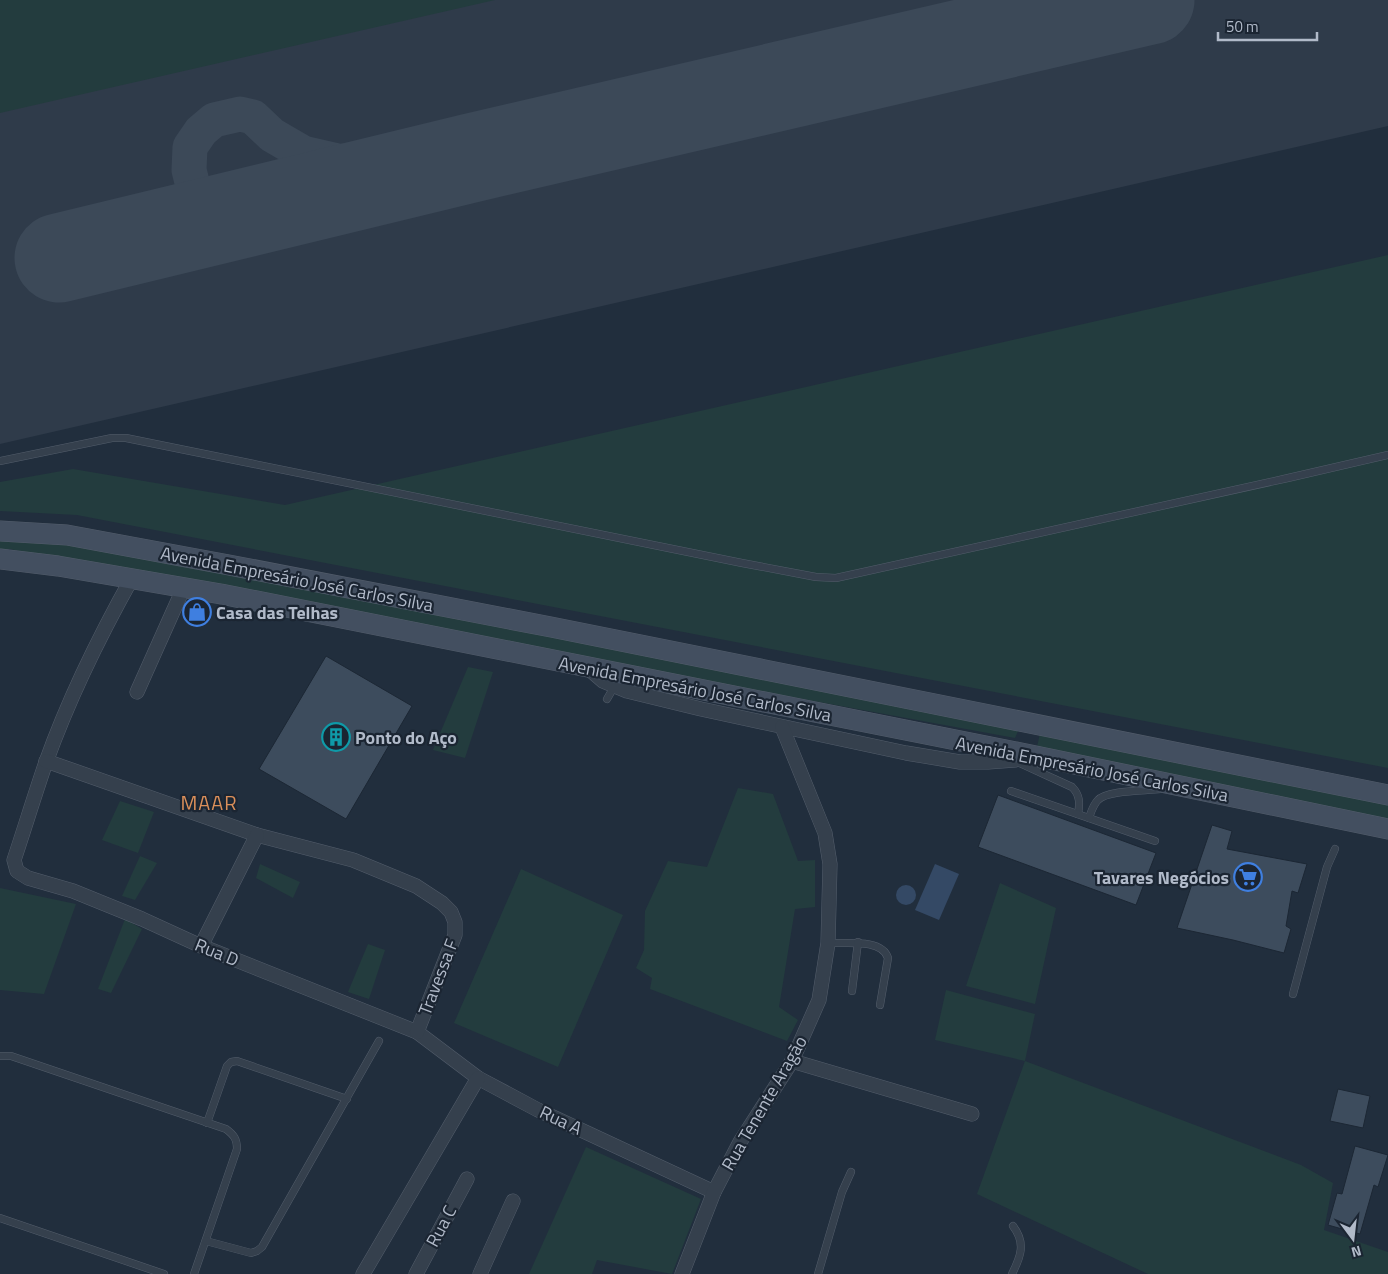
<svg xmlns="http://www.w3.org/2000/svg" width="1388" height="1274" font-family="'Titillium Web',sans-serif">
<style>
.airport{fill:#2f3b4a}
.green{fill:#233c3e}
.water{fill:#344965}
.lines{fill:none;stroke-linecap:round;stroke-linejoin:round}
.taxiway{stroke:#3c4958;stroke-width:35}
.runway{stroke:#3c4958;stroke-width:89}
.building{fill:#3d4c5d;stroke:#1c2734}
.service-casing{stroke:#535d6b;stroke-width:8}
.minor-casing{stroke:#535d6b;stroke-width:15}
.secondary-casing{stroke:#535d6b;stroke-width:21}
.service{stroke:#35404d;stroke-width:7}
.minor{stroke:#35404d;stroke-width:14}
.secondary{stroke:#434f60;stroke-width:20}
.labels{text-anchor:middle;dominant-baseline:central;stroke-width:4.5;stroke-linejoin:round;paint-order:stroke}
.street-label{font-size:18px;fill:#b1bac9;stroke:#1b2532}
.poi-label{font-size:18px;font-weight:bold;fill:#b1bac9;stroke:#1b2532;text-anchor:start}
.quarter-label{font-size:20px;letter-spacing:1px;fill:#db8f5a;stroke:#1b2532}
</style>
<rect width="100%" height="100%" fill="#212e3d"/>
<polygon class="airport" points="0,0 1388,0 1388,126 0,444"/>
<g class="green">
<polygon points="0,0 495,0 0,113"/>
<polygon points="1388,255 1388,768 77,515 0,511 0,482 73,469 285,505"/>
<polygon points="0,536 146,556 1019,729 1015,738 585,659 276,599 9,549 0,550"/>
<polygon points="468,667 493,672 465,758 433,750"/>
<polygon points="1040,733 1388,803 1388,819 1037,747"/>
<polygon points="738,788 773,794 798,861 815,860 815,907 795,909 779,1007 798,1020 787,1041 650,989 652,978 636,968 644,950 645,911 668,861 707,867"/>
<polygon points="120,801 154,812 138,853 102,840"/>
<polygon points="140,856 157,863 135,900 122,896"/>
<polygon points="260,864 300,882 293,898 256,878"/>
<polygon points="521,869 623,915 558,1067 454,1023"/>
<polygon points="1000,883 1056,908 1035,1004 966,986"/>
<polygon points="0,888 76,904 44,994 0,990"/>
<polygon points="125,919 142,929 111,993 98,989"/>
<polygon points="368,944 385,950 369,999 348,992"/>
<polygon points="946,990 1035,1014 1025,1061 1301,1165 1333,1183 1324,1230 1388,1252 1388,1274 1148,1274 977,1194 1025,1061 935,1040"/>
<polygon points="586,1147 701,1199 672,1274 597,1260 592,1274 529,1274"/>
</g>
<g class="water">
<polygon points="935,864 959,874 939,920 915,910"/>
<circle cx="906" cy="895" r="10"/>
</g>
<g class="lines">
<polyline class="taxiway" points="251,212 220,206 194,190 189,170 190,147 201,131 214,120 240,114 253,117 272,135 303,153 338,161 422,165 471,158"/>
<polyline class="runway" points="59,258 471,158 1150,0"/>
</g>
<g class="building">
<polygon points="326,656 412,706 346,819 259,769"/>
<polygon points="998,795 1156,853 1136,905 978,847"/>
<polygon points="1212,825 1232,831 1227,849 1307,864 1298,893 1292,891 1286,926 1291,929 1284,953 1233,940 1177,928"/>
<polygon points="1338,1089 1370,1096 1363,1128 1330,1121"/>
<polygon points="1355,1146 1388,1155 1378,1187 1374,1185 1360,1234 1328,1225 1337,1193 1342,1194"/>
</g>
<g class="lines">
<defs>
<g id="service">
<polyline points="0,461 112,438 126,438 742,563 816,577 836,578 1288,478 1388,455"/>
<polyline points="607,699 614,687"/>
<path d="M1015 761 1072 787C1080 795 1080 803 1078 814"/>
<polyline points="1011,791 1155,841"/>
<path d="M1089 818C1091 812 1093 805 1098 800 1107 790 1145 791 1160 789"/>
<path d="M828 943C844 944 882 938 888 958L880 1005"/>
<polyline points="852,991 858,942"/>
<polyline points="1293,994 1327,867 1335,849"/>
<path d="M0 1056H11L226 1129C234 1135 237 1139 237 1149L194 1274"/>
<polyline points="207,1123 227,1066 231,1062 237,1061 347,1099"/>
<polyline points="0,1218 164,1274"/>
<polyline points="206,1241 251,1253 257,1251 262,1247 379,1041"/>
<polyline points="818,1274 842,1192 851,1172"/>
<path d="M1012 1274C1021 1256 1026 1243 1013 1226"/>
</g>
<g id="minor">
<path d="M132 578C99 637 69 698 46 762 35 794 25 827 14 860L17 871 28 878 73 891 142 919 201 946 417 1032 478 1078 538 1110 714 1192"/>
<polyline points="588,668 603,681 627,691 701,709 906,753 960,762 988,762 1015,760 1026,757"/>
<polyline points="137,692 184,587"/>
<polyline points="46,761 257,835 353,860 416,886 442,903 451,912 455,922 455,935 417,1032"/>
<polyline points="201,946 257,835"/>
<polyline points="792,1061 972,1114"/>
<polyline points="363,1274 478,1078"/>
<polyline points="416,1274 467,1179"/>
<polyline points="480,1274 513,1201"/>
<polyline points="682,1274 714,1192 740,1142 792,1061 819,1000 828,943 830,864 825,833 782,727"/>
</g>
<g id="secondary">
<polyline points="0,531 67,535 229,565 551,627 1388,795"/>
<polyline points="0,559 58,566 221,594 1031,755 1388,829"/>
</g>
</defs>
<use href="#service" class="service-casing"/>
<use href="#minor" class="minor-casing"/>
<use href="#secondary" class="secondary-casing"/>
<use href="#service" class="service"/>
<use href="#minor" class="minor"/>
<use href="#secondary" class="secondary"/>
</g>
<defs>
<symbol id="shop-ring" viewBox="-11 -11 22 22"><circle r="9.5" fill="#1b2532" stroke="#3f7fe0" stroke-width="1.5"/><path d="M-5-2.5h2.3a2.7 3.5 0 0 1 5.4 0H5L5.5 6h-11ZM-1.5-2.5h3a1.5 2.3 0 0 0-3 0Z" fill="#3f7fe0"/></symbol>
<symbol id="building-ring" viewBox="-11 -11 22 22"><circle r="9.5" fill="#1b2532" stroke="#0f9aa8" stroke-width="1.5"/><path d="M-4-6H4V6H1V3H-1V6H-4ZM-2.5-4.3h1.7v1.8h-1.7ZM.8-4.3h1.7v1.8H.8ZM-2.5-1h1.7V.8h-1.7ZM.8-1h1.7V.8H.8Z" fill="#0f9aa8"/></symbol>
<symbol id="supermarket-ring" viewBox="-11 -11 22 22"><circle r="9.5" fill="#1b2532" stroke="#3f7fe0" stroke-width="1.5"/><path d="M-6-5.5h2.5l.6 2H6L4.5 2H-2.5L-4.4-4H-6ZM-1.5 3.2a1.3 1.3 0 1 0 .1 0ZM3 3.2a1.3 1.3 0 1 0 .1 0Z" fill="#3f7fe0"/></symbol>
</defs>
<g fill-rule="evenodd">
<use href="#shop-ring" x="181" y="596" width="32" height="32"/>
<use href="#building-ring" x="320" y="721" width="32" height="32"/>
<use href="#supermarket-ring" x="1232" y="861" width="32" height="32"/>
</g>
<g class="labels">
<g class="street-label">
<text transform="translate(297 579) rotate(11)">Avenida Empresário José Carlos Silva</text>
<text transform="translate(695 689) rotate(11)">Avenida Empresário José Carlos Silva</text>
<text transform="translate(1092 769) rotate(11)">Avenida Empresário José Carlos Silva</text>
<text transform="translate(217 952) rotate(22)">Rua D</text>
<text transform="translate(438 977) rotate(-69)">Travessa F</text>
<text transform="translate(764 1103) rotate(-60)">Rua Tenente Aragão</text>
<text transform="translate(561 1120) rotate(25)">Rua A</text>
<text transform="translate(441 1226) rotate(-62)">Rua C</text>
</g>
<g class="poi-label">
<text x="216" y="612">Casa das Telhas</text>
<text x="355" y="737">Ponto do Aço</text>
<text x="1229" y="877" text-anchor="end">Tavares Negócios</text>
</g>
<g class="quarter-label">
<text x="209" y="802">MAAR</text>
</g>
</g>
<g transform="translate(1353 1239) rotate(165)" stroke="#1b2532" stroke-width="4" paint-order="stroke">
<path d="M0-4L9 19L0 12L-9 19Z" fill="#b1bac9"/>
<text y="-8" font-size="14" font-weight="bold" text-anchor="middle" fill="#b1bac9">N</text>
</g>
<path d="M1218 32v8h99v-8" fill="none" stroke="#b1bac9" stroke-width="2.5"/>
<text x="1226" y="32" font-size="15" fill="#b1bac9" stroke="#1b2532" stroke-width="4" paint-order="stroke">50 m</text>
</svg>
